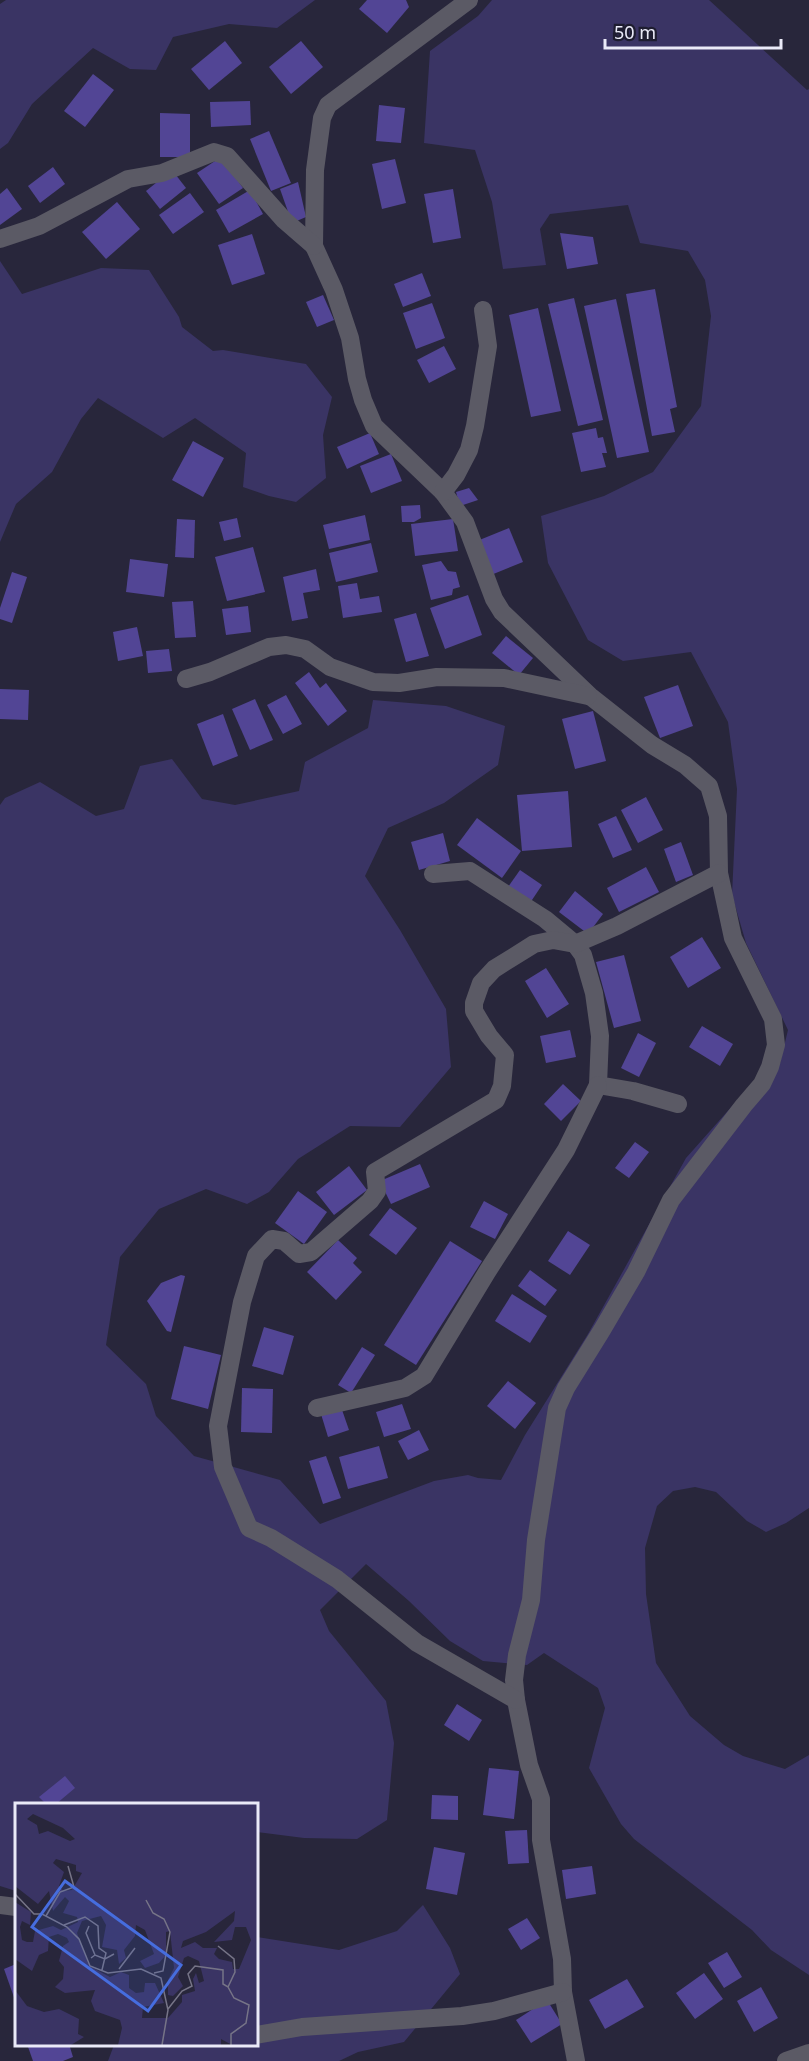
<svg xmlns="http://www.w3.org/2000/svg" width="809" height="2061" font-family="'Noto Sans',sans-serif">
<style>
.green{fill:#3a3464}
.building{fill:#524595}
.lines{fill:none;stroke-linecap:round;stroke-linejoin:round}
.street{stroke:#5b5a65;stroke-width:18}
.inset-road{fill:none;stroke:#767487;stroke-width:1.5}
.view{fill:#466dde;fill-opacity:0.15;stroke:#466dde;stroke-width:3}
.inset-edge{fill:none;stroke:#eaeaf8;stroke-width:3}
</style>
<rect width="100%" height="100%" fill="#28263b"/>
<g class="green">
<polygon points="6,0 315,0 277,28 229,24 173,37 156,70 130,69 93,48 32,104 8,143 0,149 0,4"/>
<polygon points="492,0 709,0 807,90 809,89 809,1508 786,1523 766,1532 747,1521 716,1492 695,1487 673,1491 657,1506 645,1548 646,1594 656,1663 690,1716 724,1745 743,1756 785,1769 809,1755 809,1975 771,1950 752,1930 634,1839 621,1824 589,1768 605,1708 598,1688 544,1653 527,1665 483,1661 450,1641 409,1601 366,1564 320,1610 329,1631 386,1701 394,1743 387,1820 357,1839 304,1838 257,1832 256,1804 16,1804 16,1891 0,1886 0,805 5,798 40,782 96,816 124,809 140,766 172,759 202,799 235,805 299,791 305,762 368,728 373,700 446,706 505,726 498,765 444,803 388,828 365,876 400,930 446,1009 451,1067 400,1127 350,1126 298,1159 269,1192 247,1204 206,1189 159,1209 120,1257 106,1345 146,1384 156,1416 194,1456 280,1480 320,1524 434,1481 468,1475 478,1478 501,1480 525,1435 588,1334 686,1158 734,1104 780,1063 788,1030 746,943 732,895 737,789 728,722 691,652 623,661 588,640 548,563 541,516 604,496 653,472 701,406 711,316 705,280 688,251 640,243 628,205 550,214 540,229 546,265 503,269 492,202 475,150 424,143 430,51 478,16"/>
<polygon points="0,261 22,294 101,268 149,270 179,317 182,327 213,351 223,350 306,364 332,397 323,435 326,478 296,502 269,496 243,487 246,453 195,418 163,438 98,398 81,419 52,472 16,504 0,542"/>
<polygon points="423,1905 450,1948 460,1974 404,2042 358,2052 339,2061 108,2061 114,2045 256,2044 257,1937 339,1950 397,1931"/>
</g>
<g class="building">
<polygon points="367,0 406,0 409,7 387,33 359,9"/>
<polygon points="225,41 242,63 209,90 191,69"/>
<polygon points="301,41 323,67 291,94 269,67"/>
<polygon points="93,74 114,90 85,127 64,111"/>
<polygon points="250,101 251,125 211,127 210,102"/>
<polygon points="379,105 405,108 401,143 376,141"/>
<polygon points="160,113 190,114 190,157 160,157"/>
<polygon points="269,131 291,183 271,191 250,139"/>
<polygon points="221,157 243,188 219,204 197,173"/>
<polygon points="395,159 406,203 382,209 372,164"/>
<polygon points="53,167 65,184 40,203 28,186"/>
<polygon points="172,170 186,188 160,209 146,191"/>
<polygon points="298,182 306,217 292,223 280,189"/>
<polygon points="7,188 22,209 0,225 0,194"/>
<polygon points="453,189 461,238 433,243 424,194"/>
<polygon points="250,190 263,214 229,233 216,210"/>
<polygon points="190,193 204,212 173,234 159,215"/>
<polygon points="117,202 140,229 106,259 82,232"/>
<polygon points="560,233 593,237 598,264 567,269"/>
<polygon points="252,234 265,274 232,285 218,245"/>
<polygon points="422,273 431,296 403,307 394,284"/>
<polygon points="655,289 677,407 670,409 675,432 652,436 626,294"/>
<polygon points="323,295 334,320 317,327 306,302"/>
<polygon points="574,298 603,420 578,426 548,304"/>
<polygon points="616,299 649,452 617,458 584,306"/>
<polygon points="432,303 445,338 416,349 403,313"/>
<polygon points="538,308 561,411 531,417 509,315"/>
<polygon points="444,346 456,369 429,383 417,360"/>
<polygon points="596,428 598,438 603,437 607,453 602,453 606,467 581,472 572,433"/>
<polygon points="370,433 379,454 347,469 337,447"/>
<polygon points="193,441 224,458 203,497 172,480"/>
<polygon points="391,454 402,481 371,493 360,466"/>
<polygon points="469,488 478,500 460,506 456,492"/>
<polygon points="420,505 421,518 414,522 402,522 401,506"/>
<polygon points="365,515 370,540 329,549 323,525"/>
<polygon points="237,518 241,537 224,541 219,522"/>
<polygon points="177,519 195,520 194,558 175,557"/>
<polygon points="453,519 458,551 415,556 411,524"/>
<polygon points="509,528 523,562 491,575 477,541"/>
<polygon points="371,543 378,572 336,582 329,553"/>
<polygon points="253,547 265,592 227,601 215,557"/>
<polygon points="130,559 168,564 164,597 126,592"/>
<polygon points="441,561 448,571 456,572 460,587 453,589 452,595 431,600 422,565"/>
<polygon points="316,569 320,590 303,593 308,618 292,621 283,577"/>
<polygon points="12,572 27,577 12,623 0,619 0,608"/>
<polygon points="357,583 360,599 379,596 382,612 343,618 338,586"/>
<polygon points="468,595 482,635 445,649 430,608"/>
<polygon points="193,601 196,637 175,638 172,602"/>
<polygon points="248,606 251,632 226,635 222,609"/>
<polygon points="416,613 429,656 406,662 394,619"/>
<polygon points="137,627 143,656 118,661 113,632"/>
<polygon points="506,636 533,658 519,675 492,653"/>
<polygon points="169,649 172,671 148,673 146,651"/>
<polygon points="309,672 320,688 326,683 347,711 328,726 295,683"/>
<polygon points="678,685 693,726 660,738 644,697"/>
<polygon points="0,689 29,690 28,720 0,719"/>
<polygon points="286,695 302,724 283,734 267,705"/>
<polygon points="255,699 273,740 250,750 232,709"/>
<polygon points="593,711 606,761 575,769 562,719"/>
<polygon points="223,714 238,756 213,766 197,724"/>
<polygon points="568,791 572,847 522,851 517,795"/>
<polygon points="646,797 663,830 638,843 621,810"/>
<polygon points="616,816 632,850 613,858 598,824"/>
<polygon points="477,818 521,851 502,878 457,845"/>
<polygon points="443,833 450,861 419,870 411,842"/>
<polygon points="681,842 693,875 676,882 664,849"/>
<polygon points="646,867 659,892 619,912 607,888"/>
<polygon points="520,870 542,885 530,903 508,887"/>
<polygon points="575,891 603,914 588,934 559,912"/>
<polygon points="702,937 721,968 688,988 670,957"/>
<polygon points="624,955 641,1021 614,1028 596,962"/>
<polygon points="546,968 569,1004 547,1018 525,981"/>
<polygon points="702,1026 733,1044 720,1066 689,1047"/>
<polygon points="570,1030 576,1057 546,1063 540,1036"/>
<polygon points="638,1033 656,1043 639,1077 621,1068"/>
<polygon points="563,1084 581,1101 561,1121 544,1104"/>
<polygon points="635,1142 649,1152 629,1178 615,1168"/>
<polygon points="420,1164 430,1187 391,1204 380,1181"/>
<polygon points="349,1166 367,1190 334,1215 316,1192"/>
<polygon points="298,1191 327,1212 304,1244 275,1223"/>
<polygon points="484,1201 508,1214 495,1239 470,1227"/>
<polygon points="390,1208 417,1228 396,1255 369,1235"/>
<polygon points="568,1231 590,1245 570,1275 548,1261"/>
<polygon points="338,1240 357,1258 353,1263 362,1272 336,1300 307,1272"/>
<polygon points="450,1241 482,1261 416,1365 384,1345"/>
<polygon points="530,1270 557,1290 545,1306 518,1286"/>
<polygon points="181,1275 185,1276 171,1332 167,1331 147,1301 161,1283"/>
<polygon points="512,1294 547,1316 530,1343 495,1321"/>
<polygon points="264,1327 294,1336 283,1375 252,1366"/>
<polygon points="184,1346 221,1355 208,1409 171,1399"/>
<polygon points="362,1347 375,1355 351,1393 338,1385"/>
<polygon points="508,1381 536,1403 515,1429 487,1406"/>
<polygon points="242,1388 273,1389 272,1433 241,1432"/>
<polygon points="402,1404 411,1429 384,1437 376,1412"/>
<polygon points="341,1407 349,1430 328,1437 321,1414"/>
<polygon points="419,1430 429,1450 408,1460 398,1441"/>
<polygon points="379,1446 388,1478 348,1489 339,1457"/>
<polygon points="326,1456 341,1498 323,1504 309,1461"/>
<polygon points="457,1704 482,1720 469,1741 444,1725"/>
<polygon points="489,1768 519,1771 514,1819 483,1815"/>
<polygon points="65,1776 75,1788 56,1804 46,1804 39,1797"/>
<polygon points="432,1795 458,1796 458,1820 431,1819"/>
<polygon points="527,1830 529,1863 508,1864 505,1831"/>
<polygon points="434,1847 465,1853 457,1895 426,1889"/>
<polygon points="592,1866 596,1894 566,1899 562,1870"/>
<polygon points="527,1918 540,1938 521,1950 508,1929"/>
<polygon points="727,1952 742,1977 724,1988 708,1963"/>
<polygon points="16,1964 16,2003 4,1969"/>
<polygon points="704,1973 723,1999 695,2019 676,1993"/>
<polygon points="627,1979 644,2007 605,2029 589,2000"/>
<polygon points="761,1987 778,2018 754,2032 737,2001"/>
<polygon points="547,2000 562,2024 531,2043 516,2020"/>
<polygon points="27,2044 69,2044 73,2057 63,2061 33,2061"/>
</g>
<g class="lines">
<g class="street">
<polyline points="469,0 328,105 322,118 315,170 314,246 334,290 350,338 357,379 363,400 374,426 443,492 465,522 494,599 502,612 590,696 652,745 685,765 709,786 718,816 719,873 733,938 773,1019 776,1045 770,1067 762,1084 744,1105 671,1200 636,1272 602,1330 566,1388 557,1408 536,1540 531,1600 517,1655 514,1680 516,1700 529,1765 541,1799 541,1840 562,1959 563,1992 576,2061"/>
<polyline points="0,239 39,226 128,179 162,173 214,152 227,156 284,220 314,246"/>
<polyline points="443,492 456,475 469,450 475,426 488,346 483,310"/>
<polyline points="186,679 210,672 269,647 286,645 305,649 330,667 373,682 399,683 437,677 504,678 588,696"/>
<polyline points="433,874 470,871 545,919 575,944 583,955 594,993 600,1036 598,1085 633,1091 678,1104"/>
<polyline points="317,1408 405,1388 424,1376 487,1272 566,1150 598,1085"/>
<polyline points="516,1700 417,1643 337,1579 271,1538 249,1528 223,1467 218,1426 242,1302 256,1256 272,1239 284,1241 299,1254 311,1252 370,1201 377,1191 375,1172 496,1100 502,1086 505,1055 489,1036 474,1011 474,1003 481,983 494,969 534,944 553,940 575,944 617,926 719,873"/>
<polyline points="0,1905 16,1907"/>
<polyline points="256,2035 302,2027 462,2016 494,2011 563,1992"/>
<polyline points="786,2061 809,2053"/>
</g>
</g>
<g transform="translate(15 1803)">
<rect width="243" height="243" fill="#28263b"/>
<path d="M0 1H243V242H217L206 236V242H103L107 225 105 217 80 208 76 198 80 187 50 190 40 184 48 176 49 164 44 158 48 143 54 139 52 135 43 131 34 134 33 148 24 152 17 168 0 156V99L16 109 15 122 7 118 5 124 7 137 12 139H18L20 128 38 123 46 127 63 119 62 114 48 110 54 98 50 94 38 108 34 88 23 101 0 83ZM18 11 48 25 60 36 55 38 33 28 24 31 22 22 12 16ZM41 56 61 62V68L67 70 57 87 48 88 44 83 49 69 38 60ZM220 108 219 118 199 139 217 137 220 124H231L236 137 224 166H218L217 159 204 156 199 151 202 145H188L180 139 166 145 168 138 191 129ZM86 113 91 122 87 144 102 147 104 161 111 155 109 147 120 133 121 122 130 127 139 151 125 158 130 165 144 160 151 152V129L155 128 159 165 153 177V192L158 193 168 183 163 174 169 155 173 153 184 158 189 178 184 180 181 170 178 176 180 188 167 192V199L153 215H127L128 204 149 200 140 180H130L129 189 121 190 114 185V172L106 169 95 174 74 163 62 130 67 118ZM0 187 12 203 29 209 44 206 64 216 63 231 69 234 56 242H0Z" fill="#3a3464" fill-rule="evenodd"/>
<path class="inset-road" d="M0 91 19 111H27L52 124 64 136 75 163 93 170 126 166 146 175 153 207 147 242M131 97 138 110 149 116 155 129 148 168 139 170M31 113 45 89 59 84 53 63M49 122 70 114 83 123 84 145 91 150 87 167M74 123 71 130 80 152M76 155 80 152 90 156 99 151M104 166 120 145M213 184 219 195 234 202 231 220 216 231V242M153 206 167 188 177 183 173 171 180 163 208 167V181L213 184 220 169 219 156 203 143"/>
<path class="view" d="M50 78 166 162 133 208 17 124Z"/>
<rect width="243" height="243" class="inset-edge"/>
</g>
<path d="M605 39v9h176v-9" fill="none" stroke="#eaeaf8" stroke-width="3"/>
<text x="614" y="39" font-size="18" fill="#eaeaf8" stroke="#1e1d30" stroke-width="4.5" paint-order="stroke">50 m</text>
</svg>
